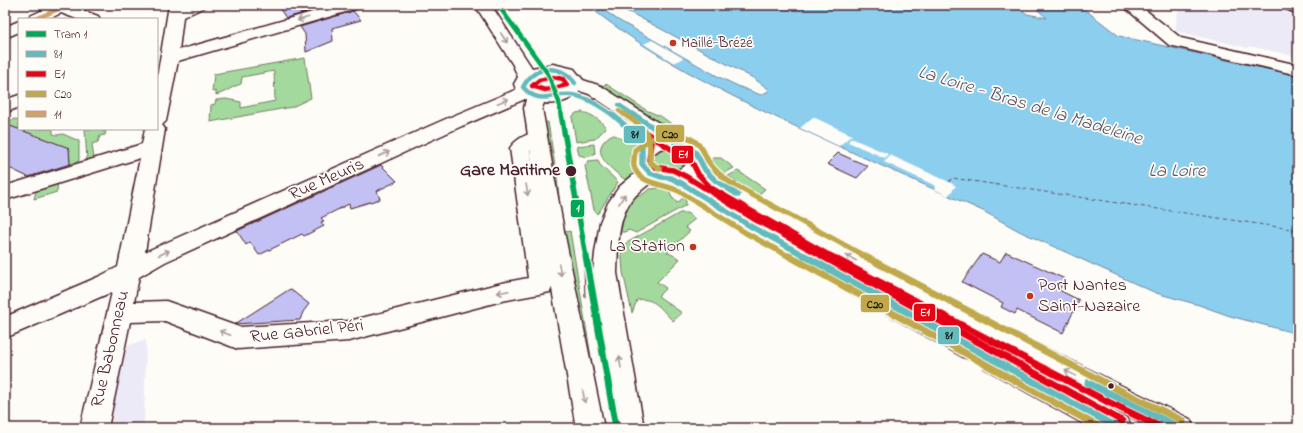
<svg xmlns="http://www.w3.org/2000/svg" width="1303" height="433" font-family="'Indie Flower',sans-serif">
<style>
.built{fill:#eceaf6}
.green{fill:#a3d99d;stroke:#767c64}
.water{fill:#8cceee;stroke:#7288a0}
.pier{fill:#fdfcf7}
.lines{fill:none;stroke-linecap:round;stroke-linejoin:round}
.ferry{stroke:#5e5466;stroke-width:1;stroke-dasharray:4 3;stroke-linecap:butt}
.building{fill:#c3c1f3;stroke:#4a1f2b}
.minor-casing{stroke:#4a1f2b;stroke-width:3}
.major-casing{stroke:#4a1f2b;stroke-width:3}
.minor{fill:#fdfcf7;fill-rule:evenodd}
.major{fill:#fdfcf7;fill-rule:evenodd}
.tram{stroke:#4a1f2b;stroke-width:1}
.bus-1-far2-casing{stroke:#fdfcf7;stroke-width:7}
.bus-1-far1-casing{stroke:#fdfcf7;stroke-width:8}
.bus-1-casing{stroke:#fdfcf7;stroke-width:10}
.bus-2-far2-casing{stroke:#fdfcf7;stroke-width:7}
.bus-2-far1-casing{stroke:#fdfcf7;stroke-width:8}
.bus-2-casing{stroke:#fdfcf7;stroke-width:10}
.bus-3-far2-casing{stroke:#fdfcf7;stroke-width:7}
.bus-3-far1-casing{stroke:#fdfcf7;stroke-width:8}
.bus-3-casing{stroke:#fdfcf7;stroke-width:10}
.bus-4-casing{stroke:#fdfcf7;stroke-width:7}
.bus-1-far2{stroke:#64babc;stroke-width:4.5}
.bus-1-far1{stroke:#64babc;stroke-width:5.5}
.bus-1{stroke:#64babc;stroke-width:7}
.bus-2-far2{stroke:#e30613;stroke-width:4.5}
.bus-2-far1{stroke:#e30613;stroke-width:5.5}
.bus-2{stroke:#e30613;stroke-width:7}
.bus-3-far2{stroke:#c0a94c;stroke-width:4.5}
.bus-3-far1{stroke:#c0a94c;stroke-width:5.5}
.bus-3{stroke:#c0a94c;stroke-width:7}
.bus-4{stroke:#d0a26a;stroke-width:4.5}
.tram-1-far2-casing{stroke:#fdfcf7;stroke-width:7}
.tram-1-far1-casing{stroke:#fdfcf7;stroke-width:8}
.tram-1-casing{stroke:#fdfcf7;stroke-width:10}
.tram-1-far2{stroke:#00a754;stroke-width:4.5}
.tram-1-far1{stroke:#00a754;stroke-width:5.5}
.tram-1{stroke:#00a754;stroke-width:7}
.oneway{stroke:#ac999b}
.poi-dot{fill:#c8321e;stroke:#fdfcf7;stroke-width:1.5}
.stop-dot{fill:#4a1f2b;stroke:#fdfcf7;stroke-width:1.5}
.labels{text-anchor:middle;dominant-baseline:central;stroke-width:3.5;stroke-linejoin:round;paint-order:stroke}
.far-poi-label{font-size:15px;fill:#4a1f2b;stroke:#fdfcf7;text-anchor:start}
.stop-label{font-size:18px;font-weight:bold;fill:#4a1f2b;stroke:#fdfcf7;text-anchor:end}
.street-label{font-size:18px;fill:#4a1f2b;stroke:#fdfcf7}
.poi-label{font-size:18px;fill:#4a1f2b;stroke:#fdfcf7;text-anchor:end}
.water-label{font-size:19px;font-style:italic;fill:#5e5466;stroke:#fdfcf7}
.line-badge{stroke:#fdfcf7;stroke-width:1.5}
.badge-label{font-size:11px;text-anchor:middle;font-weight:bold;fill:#fff}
.pale-badge-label{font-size:11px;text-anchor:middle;font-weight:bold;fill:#111}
</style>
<rect width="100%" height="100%" fill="#fdfcf7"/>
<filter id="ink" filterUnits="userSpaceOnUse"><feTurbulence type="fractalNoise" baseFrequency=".025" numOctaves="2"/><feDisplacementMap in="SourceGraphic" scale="8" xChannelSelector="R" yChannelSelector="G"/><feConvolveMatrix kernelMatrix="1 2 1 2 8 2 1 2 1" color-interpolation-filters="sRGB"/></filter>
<g filter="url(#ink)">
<g class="built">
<polygon points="1179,5 1279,5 1298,13 1298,57 1249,46 1248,48 1175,31"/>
<polygon points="146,340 144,428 111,428 123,347"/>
</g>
<g class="green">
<path d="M305 58 311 98 292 107 210 122 211 105 215 104 216 100 226 99 241 102V108L275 101 274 71 242 77 241 84C232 86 226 93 216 95V91L212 92 214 74Z"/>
<polygon points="606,84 646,110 662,117 688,136 683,137 602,86"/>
<path d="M582 112C590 113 602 121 606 128L595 139 576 142 572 117 576 113Z"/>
<polygon points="16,119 19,120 19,129 53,129 53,134 57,135 63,134 79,141 79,161 70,164 69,151 70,149 5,124 6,121"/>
<polygon points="548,122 557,178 562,225 540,123"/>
<polygon points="85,129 103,129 103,132 106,131 105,135 100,136 98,142 92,144 94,159 87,161"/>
<path d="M611 135C617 134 618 138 623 139 627 140 629 139 633 140L636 146 631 162 637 174 628 182C614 171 585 152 611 135Z"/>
<polygon points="594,144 595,153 593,155 587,157 579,155 577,146"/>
<polygon points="669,147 681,150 688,156 686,168 669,174 652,168 649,156 657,149"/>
<polygon points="713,158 721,158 734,168 721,175 711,163 711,160"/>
<polygon points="598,160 600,165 618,182 599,212 597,214 594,210 585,166 588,161"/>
<polygon points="738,171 765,189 757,196 728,176"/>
<polygon points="58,181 57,192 34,199 37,187"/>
<polygon points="712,186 778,227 778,229 776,231 704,191"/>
<polygon points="650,189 661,188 670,191 671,196 677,203 683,198 686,201 686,205 636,233 629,230 624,232 619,232 626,212 636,195 640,196"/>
<path d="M680 213H687L695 219 685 227 690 231 667 252 680 259 657 282 666 288 658 296 682 313 673 321C661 310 656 297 637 300L632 313 623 272 621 246Z"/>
<polygon points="570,231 603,428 560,233"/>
</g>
<path class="water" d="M587 5H597L618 20 719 77 740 87 761 95 770 90 753 78 631 13 612 5H1016L1027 14 1047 18 1032 5H1079L1119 36 1298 76V334L1230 316 1199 305 1156 293 1019 231 983 211C922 184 862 157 801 129 724 93 654 58 587 5Z"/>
<g class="pier">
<polygon points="652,40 683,58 674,63 644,44"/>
<polygon points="813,117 852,135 839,146 800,128"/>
<polygon points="851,138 888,154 885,158 848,142"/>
<polygon points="890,155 949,182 956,186 948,196 934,189 936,186 884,162"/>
</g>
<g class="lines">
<polyline class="ferry" points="949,182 952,178 1298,230"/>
</g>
<g class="building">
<polygon points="277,5 331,5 286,18"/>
<polygon points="353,11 361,20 332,28 333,41 306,52 305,34 300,27"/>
<polygon points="5,124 69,148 70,164 28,177 5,166"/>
<polygon points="838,153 849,158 868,166 857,178 827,164"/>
<polygon points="381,165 397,181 377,191 380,199 350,208 349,204 321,218 324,221 321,222 324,226 304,236 302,234 259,255 250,242 246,245 237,231"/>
<polygon points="1006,252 1065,279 1059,290 1079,300 1063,333 1017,310 1015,314 1001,307 1003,303 962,282 982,254 1000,262"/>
<polygon points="290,289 309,304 303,312 300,320 235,324"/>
</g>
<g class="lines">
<defs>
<g id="minor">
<polygon points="54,5 75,5 73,7 98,16 100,19 77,19 61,13 49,19 28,19 30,16"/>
<path d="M169 5H206L203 8 183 17 179 50 337 5H362L359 8 178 61 166 121 162 125 165 129 145 252 448 118 520 88 526 87 532 88 535 92 532 96 462 126 165 262 139 277 134 302 166 301 239 327 349 321 502 283 528 278 510 148C517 138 532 130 544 133L547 137 544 141 530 150 553 285 550 292 502 301 349 341 238 349 165 321 130 322 108 428H80L112 292 5 338V317L98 277 118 267 140 158 5 200V186L142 144 145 129H157V78Z"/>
<polygon points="1122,5 1139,5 1181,38 1298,65 1298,75 1169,45"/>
<polygon points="19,21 19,32 5,38 5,27"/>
<polygon points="19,95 19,107 5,113 5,100"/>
</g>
<g id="major">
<path d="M475 5H491L532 68 553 64 574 69 583 80 601 86 682 138 699 145 712 165 723 176 763 201 994 322 998 329 997 331 1005 328 1014 332 1120 385 1190 419 1194 428H1151L996 346 992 339 993 337 985 339 976 336C913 302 850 270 788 234 758 217 723 201 699 176L693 180 758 220 981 341 985 349 981 357 972 360 963 357 742 232 676 189 668 185 652 182C645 187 637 193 631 201 617 220 618 250 617 273L644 428H616L593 273 595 253 600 222 608 203 619 187 637 172 631 162C633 148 643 141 656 138L589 94 580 91C571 101 557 105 544 103L542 108 564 231 604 428H576L542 231 524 108 526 99C519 96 517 92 514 84L518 77 513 65ZM549 74C556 74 563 75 566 82 561 95 545 95 534 89L532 84C535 78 542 76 549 74ZM667 148C674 149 682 149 687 156L685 166C674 173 659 174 651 162L653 154 660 149Z"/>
<polygon points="1281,5 1298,5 1298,14 1284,8"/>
<polygon points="993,349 1002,352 1128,419 1132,428 1091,428 984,368 980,360 984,352"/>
</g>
</defs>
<use href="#minor" class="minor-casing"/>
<use href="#major" class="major-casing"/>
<use href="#minor" class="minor"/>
<use href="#major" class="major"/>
<polyline class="tram" points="583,239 585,297"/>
<defs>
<g id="bus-1-far2">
<path d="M575 83C560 63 535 65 523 87 539 106 552 93 572 95 587 97 601 107 613 115"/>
<polyline points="619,105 634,115"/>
</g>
<g id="bus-1-far1">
<polyline points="612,114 628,128 642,142 642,164 650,173 661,177 671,178 683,184 750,226 807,257"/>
<polyline points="633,114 675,142 690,148 696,153 705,170 716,181 738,195"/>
</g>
<g id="bus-1">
<polyline points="805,256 1118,428"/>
<polyline points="1088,383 1180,428"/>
</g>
<polygon id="bus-2-far2" points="553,77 563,79 567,85 545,90 532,86 539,80"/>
<polyline id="bus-2-far1" points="824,257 754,219 687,177 673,170 655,167 649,160 651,143 645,132 671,149 690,158 698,174 711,188 832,257"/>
<g id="bus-2">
<polyline points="822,256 1122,421"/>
<polyline points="830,256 1106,401 1162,428"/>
</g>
<polyline id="bus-3-far2" points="619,111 625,115"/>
<g id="bus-3-far1">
<path d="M624 114C648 130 651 134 650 162L660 169"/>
<path d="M790 257 746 233 679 191C665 184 638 184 634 166 633 161 635 155 635 150 653 134 680 126 699 145 704 150 705 156 708 161 714 170 722 177 731 183L866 257"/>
</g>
<g id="bus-3">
<polyline points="789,256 1101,428"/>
<polyline points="864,256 1117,389 1183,421"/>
</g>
<polyline id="bus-4" points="36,19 67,5"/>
</defs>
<use href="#bus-1-far2" class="bus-1-far2-casing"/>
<use href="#bus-1-far1" class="bus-1-far1-casing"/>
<use href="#bus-1" class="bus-1-casing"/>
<use href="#bus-2-far2" class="bus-2-far2-casing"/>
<use href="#bus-2-far1" class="bus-2-far1-casing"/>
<use href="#bus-2" class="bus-2-casing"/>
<use href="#bus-3-far2" class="bus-3-far2-casing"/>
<use href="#bus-3-far1" class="bus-3-far1-casing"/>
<use href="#bus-3" class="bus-3-casing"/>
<use href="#bus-4" class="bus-4-casing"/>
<use href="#bus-1-far2" class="bus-1-far2"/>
<use href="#bus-1-far1" class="bus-1-far1"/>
<use href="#bus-1" class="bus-1"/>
<use href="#bus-2-far2" class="bus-2-far2"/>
<use href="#bus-2-far1" class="bus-2-far1"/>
<use href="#bus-2" class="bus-2"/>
<use href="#bus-3-far2" class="bus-3-far2"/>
<use href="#bus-3-far1" class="bus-3-far1"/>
<use href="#bus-3" class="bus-3"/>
<use href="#bus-4" class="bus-4"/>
<defs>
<polyline id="tram-1-far2" points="498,5 548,74 559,102 561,115"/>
<polyline id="tram-1-far1" points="561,114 586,257"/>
<polyline id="tram-1" points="586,256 616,428"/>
</defs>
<use href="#tram-1-far2" class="tram-1-far2-casing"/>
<use href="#tram-1-far1" class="tram-1-far1-casing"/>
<use href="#tram-1" class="tram-1-casing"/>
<use href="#tram-1-far2" class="tram-1-far2"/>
<use href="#tram-1-far1" class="tram-1-far1"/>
<use href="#tram-1" class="tram-1"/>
</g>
<defs><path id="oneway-shaft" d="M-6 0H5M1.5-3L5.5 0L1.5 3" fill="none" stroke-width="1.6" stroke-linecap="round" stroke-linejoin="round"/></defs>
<g class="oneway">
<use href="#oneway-shaft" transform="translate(303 19) rotate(164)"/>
<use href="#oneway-shaft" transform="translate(504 38) rotate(57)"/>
<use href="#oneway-shaft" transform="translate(503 101) rotate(-21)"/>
<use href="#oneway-shaft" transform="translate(384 154) rotate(-24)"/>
<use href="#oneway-shaft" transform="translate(527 190) rotate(81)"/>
<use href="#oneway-shaft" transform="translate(622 199) rotate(-59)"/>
<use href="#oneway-shaft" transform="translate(164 253) rotate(-24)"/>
<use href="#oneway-shaft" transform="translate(851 258) rotate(-153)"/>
<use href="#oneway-shaft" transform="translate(560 270) rotate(79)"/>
<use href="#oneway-shaft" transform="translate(503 292) rotate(168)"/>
<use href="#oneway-shaft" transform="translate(225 333) rotate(-159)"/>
<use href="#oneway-shaft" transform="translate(620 362) rotate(-99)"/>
<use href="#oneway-shaft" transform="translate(1070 373) rotate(-152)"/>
<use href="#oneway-shaft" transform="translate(584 397) rotate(79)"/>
</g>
</g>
<g class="poi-dot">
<circle cx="673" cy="43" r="4"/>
<circle cx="693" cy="247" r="4"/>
<circle cx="1030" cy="296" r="4"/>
</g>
<g class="stop-dot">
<circle cx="571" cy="171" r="6"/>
<circle cx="1111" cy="386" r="3.5"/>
</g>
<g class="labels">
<g class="far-poi-label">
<text x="681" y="43">Maillé-Brézé</text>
</g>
<g class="stop-label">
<text x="560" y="171">Gare Maritime</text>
</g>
<g class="street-label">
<text transform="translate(327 180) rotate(-24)">Rue Meuris</text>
<text transform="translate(307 332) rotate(-6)">Rue Gabriel Péri</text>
<text transform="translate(111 349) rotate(-77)">Rue Babonneau</text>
</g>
<g class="poi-label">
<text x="685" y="247">La Station</text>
<text x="1038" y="286" text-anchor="start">Port Nantes<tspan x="1038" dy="21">Saint-Nazaire</tspan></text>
</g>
<g class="water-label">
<text transform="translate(1030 106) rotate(17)">La Loire - Bras de la Madeleine</text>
<text x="1177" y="171">La Loire</text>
</g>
</g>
<g class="line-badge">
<rect x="655" y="124" width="30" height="19" rx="4" fill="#c0a94c"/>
<rect x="623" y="125" width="23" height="19" rx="4" fill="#64babc"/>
<rect x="671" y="145" width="23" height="19" rx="4" fill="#e30613"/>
<rect x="570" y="199" width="15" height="19" rx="4" fill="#00a754"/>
<rect x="860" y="294" width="30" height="19" rx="4" fill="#c0a94c"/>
<rect x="913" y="303" width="23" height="19" rx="4" fill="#e30613"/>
<rect x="937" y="326" width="23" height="19" rx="4" fill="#64babc"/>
</g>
<g class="badge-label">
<text x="683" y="158">E1</text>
<text x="578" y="212">1</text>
<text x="925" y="316">E1</text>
</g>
<g class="pale-badge-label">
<text x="670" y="138">C20</text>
<text x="635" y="138">81</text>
<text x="875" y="308">C20</text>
<text x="949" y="339">81</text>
</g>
<rect width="1303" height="433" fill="none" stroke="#fdfcf7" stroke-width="20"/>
<rect x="10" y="10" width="1283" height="413" fill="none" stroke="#4a1f2b" stroke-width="1.5" filter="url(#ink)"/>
<rect x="18" y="18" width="140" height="112" fill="#fdfcf7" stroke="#b5a4a5"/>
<rect x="26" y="31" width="20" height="6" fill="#00a754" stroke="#b5a4a5"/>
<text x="54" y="38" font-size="12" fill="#4a1f2b">Tram 1</text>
<rect x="26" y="51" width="20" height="6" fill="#64babc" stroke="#b5a4a5"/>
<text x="54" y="58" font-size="12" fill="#4a1f2b">81</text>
<rect x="26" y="71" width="20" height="6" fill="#e30613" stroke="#b5a4a5"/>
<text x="54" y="78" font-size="12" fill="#4a1f2b">E1</text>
<rect x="26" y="91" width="20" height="6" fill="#c0a94c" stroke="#b5a4a5"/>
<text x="54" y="98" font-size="12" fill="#4a1f2b">C20</text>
<rect x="26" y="111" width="20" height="6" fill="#d0a26a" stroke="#b5a4a5"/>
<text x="54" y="118" font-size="12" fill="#4a1f2b">11</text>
</svg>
